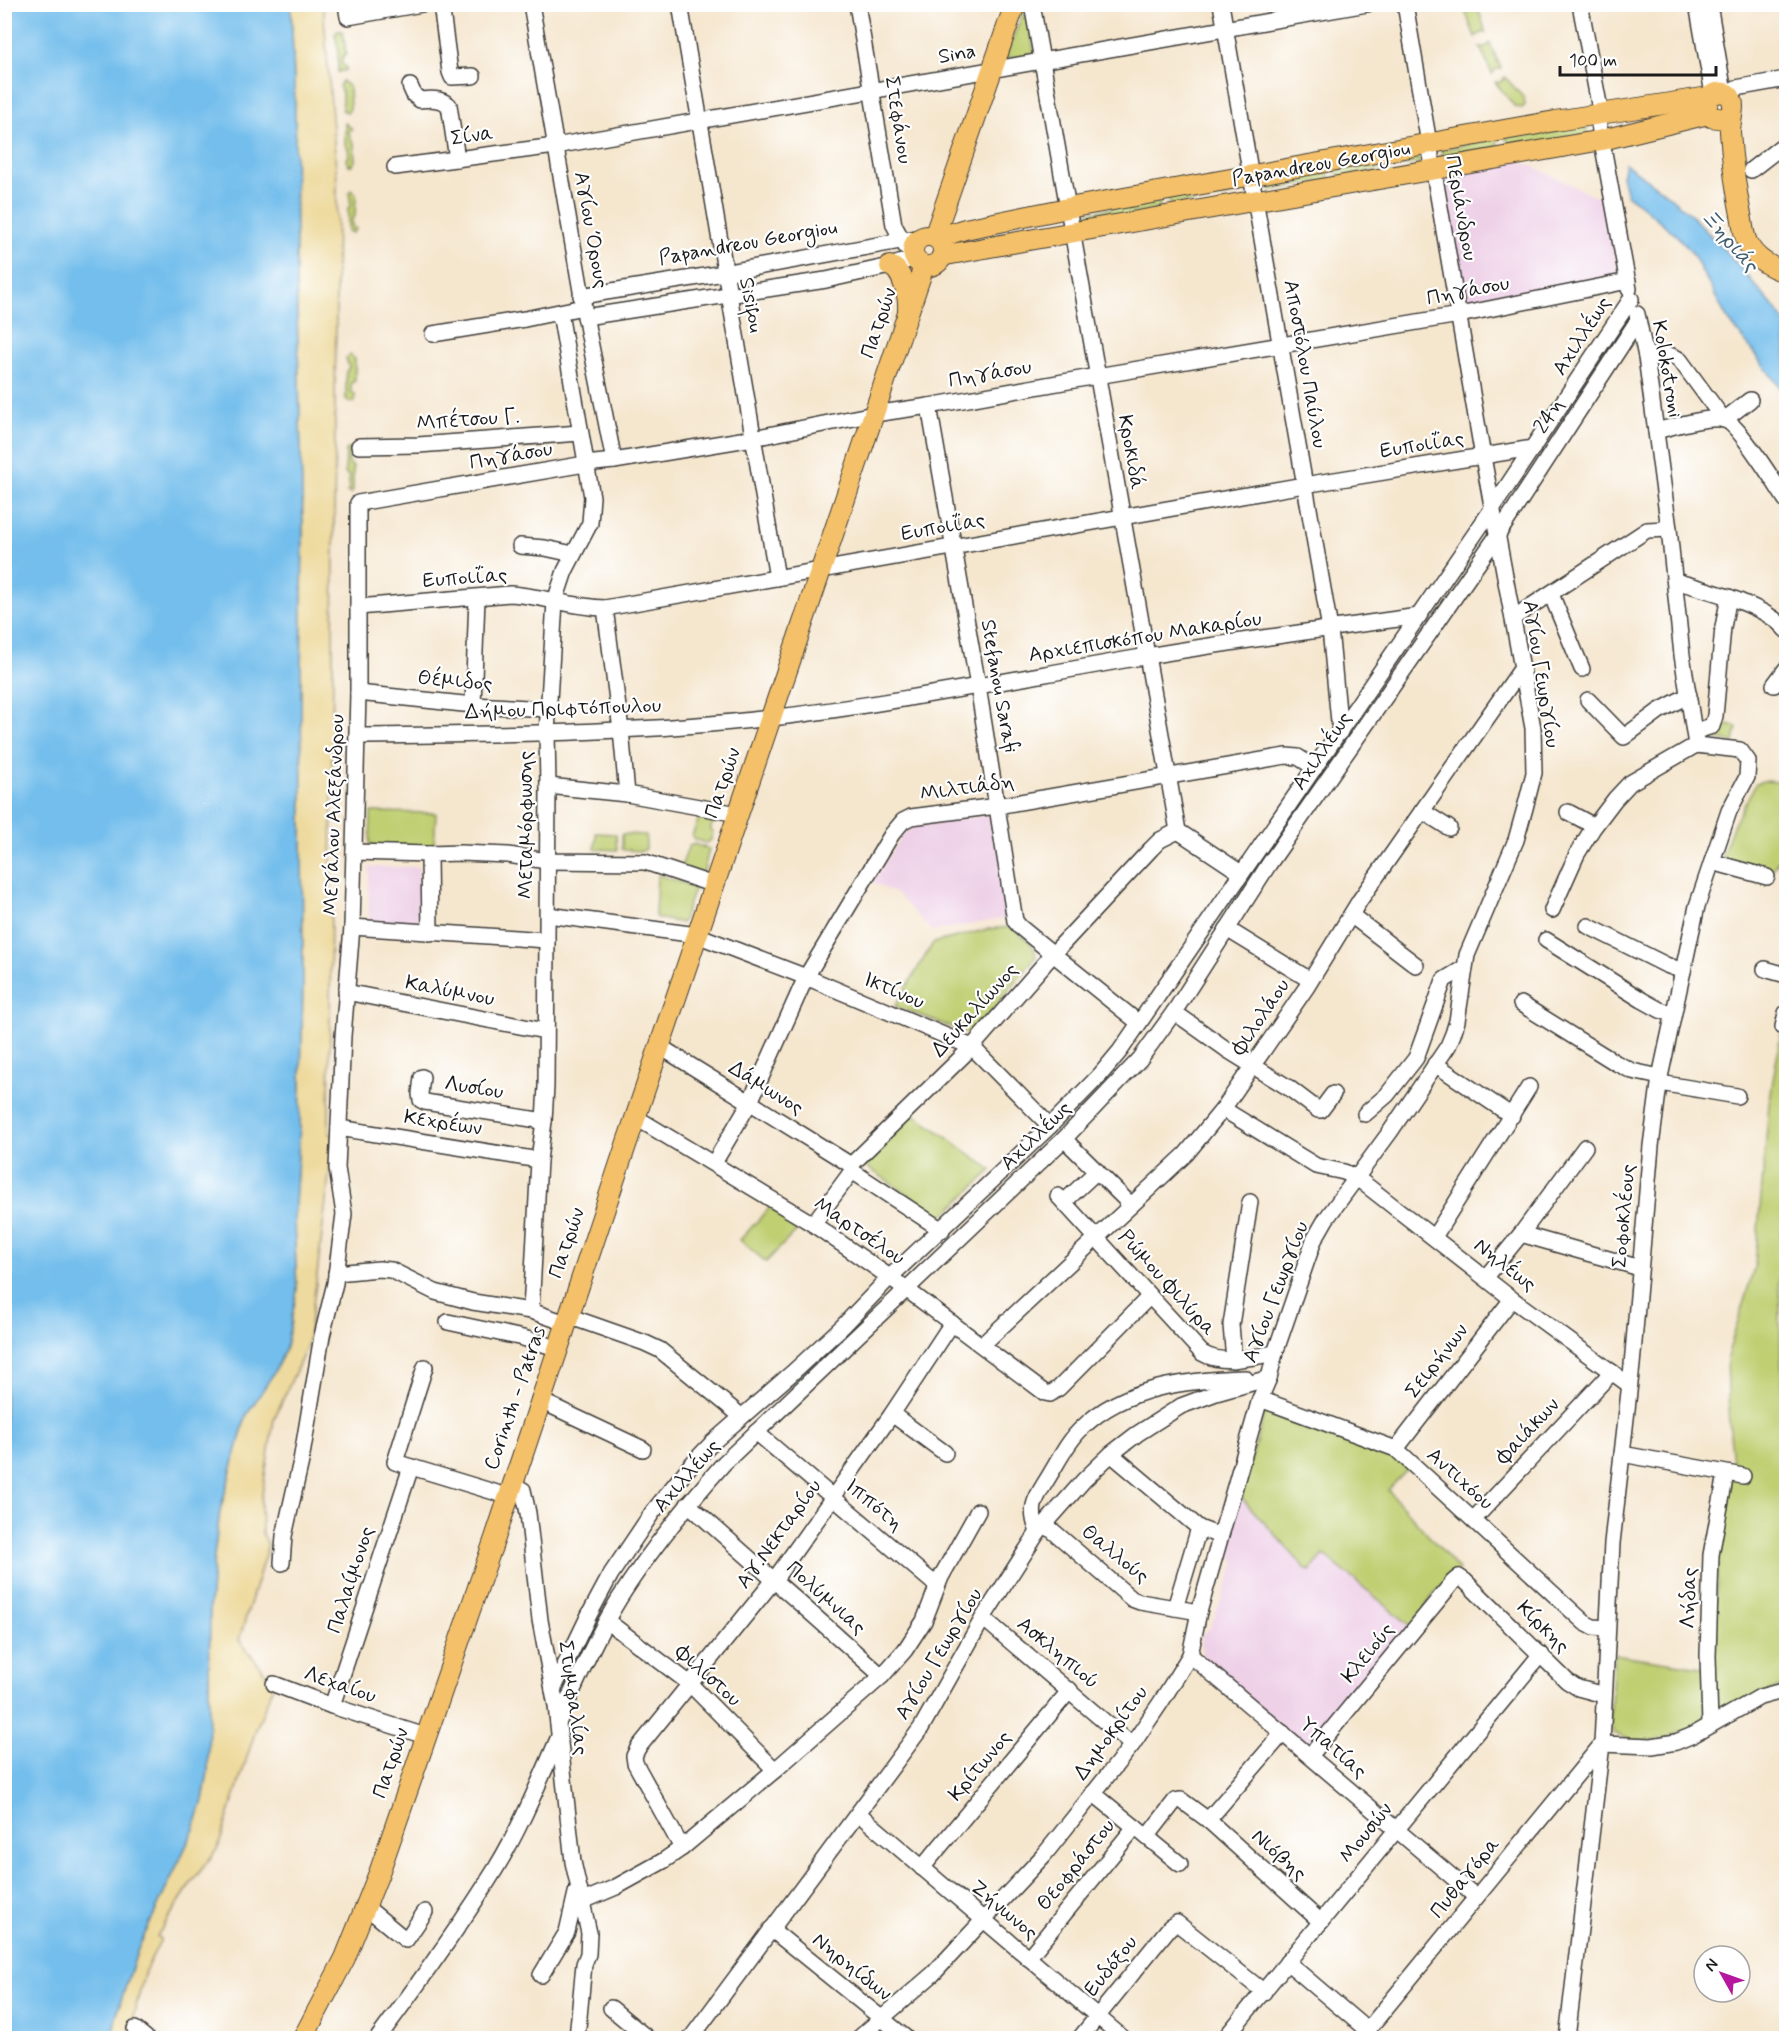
<svg xmlns="http://www.w3.org/2000/svg" width="1791" height="2043" font-family="Mynerve,sans-serif">
<style>
.built{fill:#eed0e7}
.green{fill:#bfcf71;stroke:#6e7646;stroke-width:1.5}
.sand{fill:#eeda9e;stroke:#857b5d;stroke-width:1.5}
.water{fill:#73beec;stroke:#486d84;stroke-width:1.5}
.lines{fill:none;stroke-linecap:round;stroke-linejoin:round}
.minor-casing{stroke:#3d3a37;stroke-width:18}
.major-casing{stroke:#3d3a37;stroke-width:22}
.minor{stroke:#fff;stroke-width:15}
.major{stroke:#f4c16a;stroke-width:20}
.labels{text-anchor:middle;dominant-baseline:central;stroke-width:4.5;stroke-linejoin:round;paint-order:stroke}
.street-label{font-size:21px;fill:#1c1c1c;stroke:#fff}
.water-label{font-size:22px;font-style:italic;fill:#3f5d6f;stroke:#fff}
</style>
<rect width="100%" height="100%" fill="#fff"/>
<filter id="ink" filterUnits="userSpaceOnUse"><feTurbulence type="fractalNoise" baseFrequency=".0167" numOctaves="2"/><feDisplacementMap in="SourceGraphic" scale="12" xChannelSelector="R" yChannelSelector="G"/><feConvolveMatrix kernelMatrix="1 2 1 2 8 2 1 2 1" color-interpolation-filters="sRGB"/></filter>
<filter id="wash" filterUnits="userSpaceOnUse"><feTurbulence type="fractalNoise" baseFrequency=".008" numOctaves="4" result="noise"/><feDisplacementMap in="SourceGraphic" scale="24" xChannelSelector="R" yChannelSelector="G"/><feGaussianBlur stdDeviation="1.35" result="paint"/><feColorMatrix in="noise" values="0 0 0 0 0 0 0 0 0 0 0 0 0 0 0 0 0 1.4 0 .05"/><feComposite in="paint" operator="in"/></filter>
<g filter="url(#wash)">
<rect width="100%" height="100%" fill="#f5e6ce"/>
<g class="built">
<polygon points="1519,160 1605,201 1618,277 1464,305 1439,173"/>
<polygon points="995,814 1008,918 932,931 898,895 873,882 904,833 916,826"/>
<polygon points="369,867 419,867 417,928 369,925"/>
<polygon points="1241,1497 1305,1568 1310,1570 1324,1555 1412,1627 1310,1751 1202,1657 1201,1635 1210,1628 1236,1562 1227,1549"/>
</g>
<g class="green">
<polygon points="1026,5 1035,56 1005,58"/>
<polygon points="1466,5 1477,5 1486,33 1482,33 1475,37 1465,11"/>
<polygon points="339,30 343,32 346,53 342,58 342,64 346,67 346,70 338,72 338,48 335,34"/>
<polygon points="1490,43 1501,69 1496,69 1492,74 1480,47 1486,47"/>
<polygon points="1505,77 1524,98 1525,105 1522,108 1515,107 1495,82 1501,82"/>
<polygon points="342,81 349,87 350,109 347,112 342,110 342,93 339,86"/>
<polygon points="1586,122 1588,135 1507,148 1508,141 1504,136"/>
<polygon points="345,123 352,129 349,131 350,138 354,143 355,161 352,165 349,165 346,160 349,156 348,148 345,145"/>
<polygon points="1499,137 1497,142 1501,150 1444,160 1441,150"/>
<polygon points="1419,153 1421,162 1336,179 1338,169"/>
<polygon points="1328,171 1328,174 1332,180 1271,190 1269,180"/>
<polygon points="1235,186 1237,194 1171,206 1168,197"/>
<polygon points="351,190 356,194 355,216 352,219 352,227 356,229 352,233 348,231 348,208 351,205 349,193"/>
<polygon points="1159,199 1160,209 1086,223 1084,213"/>
<polygon points="350,355 355,359 355,381 351,383 351,391 355,394 355,402 351,403 346,399 346,372 349,367 346,358"/>
<polygon points="350,448 352,451 349,454 349,463 353,467 353,491 351,494 347,492 349,490 349,477 345,473 346,450"/>
<polygon points="1719,723 1737,727 1734,742 1709,738 1704,734"/>
<polygon points="1763,781 1781,782 1786,790 1786,845 1771,873 1724,861 1722,856 1733,826 1756,783"/>
<polygon points="371,812 436,813 434,847 370,846"/>
<polygon points="701,813 715,817 710,830 713,832 711,840 706,843 694,839 692,836"/>
<polygon points="596,833 616,834 617,850 595,849"/>
<polygon points="622,834 646,835 646,849 642,851 624,850 622,849"/>
<polygon points="694,844 709,849 703,875 683,868 682,864 689,846"/>
<polygon points="659,875 695,887 682,923 657,918 655,916 657,876"/>
<path d="M1011 927C1022 936 1035 942 1036 957L972 1035 895 1006 933 943 988 929Z"/>
<polygon points="1781,1034 1786,1034 1786,1191 1779,1269 1781,1359 1786,1424 1786,1684 1715,1717 1713,1657 1719,1535 1733,1464 1729,1420 1727,1357 1755,1265 1769,1104"/>
<polygon points="913,1113 992,1170 942,1217 864,1165"/>
<polygon points="770,1207 799,1228 766,1262 740,1240"/>
<polygon points="1266,1407 1394,1452 1409,1468 1388,1490 1459,1570 1435,1592 1412,1627 1324,1555 1310,1571 1305,1568 1241,1497"/>
<path d="M1614 1654 1707 1668 1705 1722C1670 1737 1651 1751 1614 1733L1610 1722Z"/>
</g>
<polygon class="sand" points="291,5 323,5 337,180 329,1134 334,1135 316,1283 307,1346 274,1419 261,1501 262,1534 268,1545 239,1640 274,1684 256,1729 218,1848 192,1882 157,1936 161,1939 145,1971 128,2038 113,2038 116,2016 138,1949 194,1829 203,1800 208,1771 210,1606 214,1556 220,1511 246,1416 281,1359 286,1347 297,1291 294,1220 300,1125 303,982 301,679 303,526 296,274 295,105"/>
<g class="water">
<polygon points="5,4 291,5 295,105 296,274 303,526 301,679 303,982 300,1125 294,1220 297,1291 286,1347 274,1373 246,1416 220,1511 214,1556 210,1605 208,1771 203,1800 194,1829 138,1949 116,2016 113,2038 5,2038"/>
<polygon points="1625,163 1664,192 1689,213 1730,256 1773,306 1786,323 1786,395 1727,318 1692,253 1677,236 1640,204 1627,195 1622,176"/>
</g>
</g>
<g filter="url(#ink)">
<g class="lines">
<defs>
<g id="minor">
<polyline points="346,4 348,17 422,4"/>
<polyline points="441,4 450,72 452,77 473,76"/>
<polyline points="531,4 588,331 614,461"/>
<polyline points="680,4 777,578"/>
<polyline points="857,4 894,225 906,247"/>
<polyline points="1032,4 1178,831 1241,873"/>
<polyline points="1221,4 1330,629 1340,732"/>
<polyline points="1580,4 1599,104 1597,114 1629,289"/>
<polyline points="1697,4 1713,94"/>
<polyline points="1709,4 1724,93"/>
<path d="M410 86 414 95 420 100C431 99 439 98 449 105L457 159"/>
<polyline points="1726,93 1736,88 1786,79"/>
<polyline points="395,167 555,146 1367,4"/>
<polyline points="1751,170 1786,143"/>
<polyline points="581,296 724,273 922,237"/>
<polyline points="560,313 592,497 590,523 565,571 555,601 547,733 548,786 546,1086 544,1121 539,1160 531,1311 566,1323"/>
<polyline points="1637,314 1646,357 1669,529 1682,655 1696,745"/>
<polyline points="585,317 826,280 890,266 915,258"/>
<polyline points="433,334 525,319 583,307"/>
<path d="M1646 357C1659 354 1669 352 1680 360L1724 420 1750 400"/>
<polyline points="929,406 978,686 1015,921 1020,927 1053,954 1139,1023"/>
<path d="M1656 431C1672 427 1710 415 1725 420 1739 425 1776 485 1786 500"/>
<polyline points="359,446 418,445 580,433"/>
<polyline points="520,546 545,548 573,554"/>
<path d="M1675 581C1706 590 1765 604 1786 630"/>
<polyline points="1551,594 1582,669"/>
<path d="M358 607 510 594C542 596 572 607 605 608L1304 485 1533 448"/>
<polyline points="605,608 621,730 627,794"/>
<polyline points="1513,618 1647,530 1669,529"/>
<polyline points="1774,685 1786,669"/>
<polyline points="358,693 473,705 548,709"/>
<polyline points="1588,700 1624,737 1659,711 1689,695"/>
<polyline points="473,705 477,598"/>
<polyline points="1696,731 1712,726 1715,716 1723,627 1729,597"/>
<path d="M357 736C495 734 634 734 771 718 896 703 1019 678 1142 657 1234 641 1327 629 1419 616"/>
<polyline points="548,786 627,794 738,814"/>
<polyline points="1422,811 1449,828"/>
<polyline points="1568,812 1594,826"/>
<polyline points="354,852 429,854 461,853 508,855 547,861 645,862 714,885"/>
<polyline points="429,854 430,933"/>
<polyline points="1712,862 1767,877"/>
<polyline points="1552,910 1577,854 1593,828 1615,799 1630,783 1696,745"/>
<polyline points="548,915 697,935 806,977 972,1047 1050,1126"/>
<polyline points="1351,915 1416,965"/>
<polyline points="1588,926 1666,965 1683,971"/>
<polyline points="352,927 547,940"/>
<polyline points="1227,929 1310,980"/>
<polyline points="1546,940 1642,1000 1660,1010 1673,1014"/>
<polyline points="1765,969 1786,975"/>
<polyline points="346,992 545,1031"/>
<polyline points="1521,1004 1616,1063 1632,1071 1660,1077"/>
<polyline points="1174,1012 1226,1049 1289,1088 1318,1110 1321,1110 1333,1094"/>
<polyline points="1783,1027 1786,1013"/>
<polyline points="659,1046 851,1165"/>
<polyline points="1435,1064 1512,1116"/>
<polyline points="422,1077 420,1094 421,1100 425,1102 544,1121"/>
<polyline points="1660,1083 1737,1096"/>
<polyline points="1223,1109 1316,1166 1344,1172 1357,1178 1512,1299 1628,1384"/>
<polyline points="1365,1114 1387,1095 1416,1058 1444,980 1464,968"/>
<polyline points="635,1117 813,1224 898,1283 1045,1393 1050,1394 1059,1388 1149,1297"/>
<polyline points="339,1128 539,1160"/>
<polyline points="1064,1139 1131,1205"/>
<polyline points="714,1163 750,1102 806,977 892,834 903,821 911,817 997,806 1286,756 1298,757 1315,768"/>
<polyline points="852,1171 942,1230"/>
<path d="M1058 1196 1202 1353C1224 1366 1252 1357 1275 1353"/>
<polyline points="1064,1202 1097,1171"/>
<polyline points="813,1224 852,1171 851,1165 972,1047 1053,954 1151,849 1160,840 1178,831"/>
<polyline points="1521,1234 1640,1268"/>
<polyline points="1434,1237 1529,1087"/>
<polyline points="336,1273 379,1269 391,1270 435,1292 473,1302 531,1311"/>
<polyline points="1486,1277 1521,1234 1585,1147"/>
<polyline points="568,1316 645,1343 660,1350 741,1416"/>
<polyline points="448,1322 523,1338 557,1348"/>
<polyline points="982,1345 1186,1154 1223,1109 1306,988 1360,900 1522,668"/>
<polyline points="1234,1360 1231,1325 1250,1202"/>
<polyline points="425,1367 395,1462 507,1496"/>
<polyline points="1260,1399 1396,1449 1585,1623 1593,1627 1607,1628"/>
<polyline points="539,1400 643,1449"/>
<polyline points="892,1414 945,1453"/>
<polyline points="756,1432 937,1586"/>
<polyline points="1396,1449 1512,1299"/>
<polyline points="1111,1454 1199,1528 1220,1536"/>
<polyline points="1622,1454 1743,1476"/>
<polyline points="511,1485 523,1490 528,1513 540,1620 556,1706 573,1862 589,1933 588,1954 584,1964 577,2038"/>
<polyline points="688,1504 882,1676"/>
<polyline points="1474,1519 1612,1372"/>
<polyline points="1046,1525 1132,1599 1140,1602 1199,1612"/>
<path d="M1038 1532C1027 1505 1037 1497 1051 1473 1060 1458 1069 1440 1082 1428 1124 1386 1189 1380 1245 1378"/>
<polyline points="282,1563 284,1536 301,1461 322,1336 335,1283 344,1214 337,1168 343,1036 352,927 358,693 358,503 585,464 614,461 753,438 874,414 929,406 1097,376 1459,315 1628,281"/>
<polyline points="1175,1608 1199,1528"/>
<polyline points="983,1618 1132,1745"/>
<polyline points="607,1621 689,1683 775,1770"/>
<polyline points="1190,1655 1476,1897"/>
<polyline points="274,1684 332,1706 425,1736"/>
<polyline points="553,1690 589,1615 611,1574 652,1513 690,1466 713,1442 792,1373 843,1326 890,1277 1050,1126 1100,1075 1120,1051 1492,509 1631,299"/>
<polyline points="332,1706 411,1467"/>
<path d="M558 1723C577 1682 595 1638 619 1599 650 1550 686 1506 724 1463L1064 1139 1140 1059 1174 1012 1269 864 1497 536 1638 320"/>
<polyline points="1710,1725 1708,1656 1711,1555 1726,1474"/>
<polyline points="1602,1744 1652,1746 1676,1742 1693,1735 1760,1697 1786,1690"/>
<polyline points="1310,1756 1453,1582 1459,1577 1465,1581 1567,1681 1578,1688 1604,1695"/>
<polyline points="1093,1793 1180,1864"/>
<polyline points="859,1814 1123,2038"/>
<polyline points="1208,1820 1283,1733"/>
<polyline points="1147,1837 1175,1801 1181,1800 1208,1820 1321,1922"/>
<polyline points="682,1848 635,1763 634,1756 638,1748 775,1579 892,1414 952,1323"/>
<polyline points="922,1868 1070,1690"/>
<polyline points="583,1901 616,1887 663,1861 682,1848 775,1770 882,1676 905,1650 924,1621 941,1577 978,1511"/>
<polyline points="366,1907 406,1940 425,1912"/>
<polyline points="771,1929 906,2038"/>
<polyline points="1028,1958 1135,1827"/>
<polyline points="1287,1962 1368,2031"/>
<polyline points="541,1975 567,1932 576,1893 579,1888"/>
<polyline points="611,2008 647,2038"/>
<polyline points="135,2029 146,2038"/>
<path d="M378 2038C419 1983 460 1927 496 1868 521 1827 539 1782 558 1739"/>
<polyline points="691,2038 921,1728 983,1618 1038,1532 1084,1480 1111,1454 1137,1434 1181,1406 1216,1393 1269,1378"/>
<polyline points="859,2038 933,1974 1044,1855 1132,1745 1161,1702 1190,1655 1199,1612 1260,1399 1269,1378 1275,1353 1314,1240 1326,1219 1390,1132 1448,1046 1453,1034 1457,1021 1467,955 1516,840 1525,808 1534,773 1533,728 1483,457 1405,4"/>
<polyline points="1080,2038 1170,1927 1177,1923 1264,1992"/>
<polyline points="1225,2038 1541,1654"/>
<polyline points="1361,2038 1602,1744"/>
<polyline points="1567,2038 1602,1744 1612,1543 1632,1365 1651,1146 1660,1077 1697,906 1729,811 1747,777 1748,761 1740,750 1696,745"/>
</g>
<g id="major">
<path d="M1731 113 1724 119 1711 117 1706 110 1709 97C1716 91 1728 90 1732 100 1735 107 1730 123 1730 132 1732 162 1736 191 1742 220 1743 227 1744 235 1747 242 1754 258 1771 268 1786 272"/>
<circle cx="928" cy="251" r="15"/>
<polyline points="934,237 1015,4"/>
<polyline points="937,238 965,229 1068,208 1555,121 1709,97"/>
<polyline points="941,258 946,255 1023,241 1602,140 1708,114"/>
<path d="M890 266C903 270 909 298 908 310"/>
<polyline points="303,2038 345,1958 379,1873 495,1538 622,1157 924,266"/>
</g>
</defs>
<use href="#minor" class="minor-casing"/>
<use href="#major" class="major-casing"/>
<use href="#minor" class="minor"/>
<use href="#major" class="major"/>
</g>
</g>
<g class="labels">
<g class="street-label">
<text transform="translate(957 54) rotate(-10)">Sina</text>
<text transform="translate(898 120) rotate(81)">Στεφάνου</text>
<text transform="translate(472 136) rotate(-8)">Σίνα</text>
<text transform="translate(1321 164) rotate(-10)">Papandreou Georgiou</text>
<text transform="translate(1461 208) rotate(80)">Περιάνδρου</text>
<text transform="translate(591 230) rotate(80)">Αγίου Όρους</text>
<text transform="translate(748 243) rotate(-10)">Papandreou Georgiou</text>
<text transform="translate(1468 291) rotate(-11)">Πηγάσου</text>
<text transform="translate(751 305) rotate(79)">Sisifou</text>
<text transform="translate(879 323) rotate(-71)">Πατρών</text>
<text transform="translate(1582 336) rotate(-57)">Αχιλλέως</text>
<text transform="translate(1305 364) rotate(80)">Αποστόλου Παύλου</text>
<text transform="translate(1667 369) rotate(80)">Kolokotroni</text>
<text transform="translate(990 374) rotate(-10)">Πηγάσου</text>
<text transform="translate(1549 416) rotate(-57)">24η</text>
<text transform="translate(468 420) rotate(-4)">Μπέτσου Γ.</text>
<text transform="translate(1422 445) rotate(-9)">Ευποιΐας</text>
<text transform="translate(1131 452) rotate(80)">Κροκιδά</text>
<text transform="translate(511 456) rotate(-10)">Πηγάσου</text>
<text transform="translate(943 527) rotate(-10)">Ευποιΐας</text>
<text transform="translate(465 578) rotate(-4)">Ευποιΐας</text>
<text transform="translate(1145 637) rotate(-9)">Αρχιεπισκόπου Μακαρίου</text>
<text transform="translate(1541 674) rotate(81)">Αγίου Γεωργίου</text>
<text transform="translate(455 681) rotate(5)">Θέμιδος</text>
<text transform="translate(999 686) rotate(80)">Stefanou Sarafi</text>
<text transform="translate(563 709) rotate(-2)">Δήμου Πριφτόπουλου</text>
<text transform="translate(1322 751) rotate(-56)">Αχιλλέως</text>
<text transform="translate(723 783) rotate(-71)">Πατρών</text>
<text transform="translate(967 788) rotate(-8)">Μιλτιάδη</text>
<text transform="translate(334 815) rotate(-88)">Μεγάλου Αλεξάνδρου</text>
<text transform="translate(526 825) rotate(-90)">Μεταμόρφωσης</text>
<text transform="translate(450 991) rotate(11)">Καλύμνου</text>
<text transform="translate(894 991) rotate(23)">Ικτίνου</text>
<text transform="translate(975 1010) rotate(-48)">Δευκαλίωνος</text>
<text transform="translate(1261 1017) rotate(-56)">Φιλολάου</text>
<text transform="translate(474 1088) rotate(9)">Λυσίου</text>
<text transform="translate(766 1088) rotate(32)">Δάμωνος</text>
<text transform="translate(443 1123) rotate(9)">Κεχρέων</text>
<text transform="translate(1036 1136) rotate(-44)">Αχιλλέως</text>
<text transform="translate(1624 1216) rotate(-85)">Σοφοκλέους</text>
<text transform="translate(859 1231) rotate(34)">Μαρτσέλου</text>
<text transform="translate(567 1243) rotate(-71)">Πατρών</text>
<text transform="translate(1505 1265) rotate(38)">Νηλέως</text>
<text transform="translate(1167 1283) rotate(48)">Ρώμου Φιλύρα</text>
<text transform="translate(1276 1292) rotate(-69)">Αγίου Γεωργίου</text>
<text transform="translate(1437 1361) rotate(-52)">Σειρήνων</text>
<text transform="translate(515 1398) rotate(-71)">Corinth - Patras</text>
<text transform="translate(1528 1431) rotate(-47)">Φαιάκων</text>
<text transform="translate(687 1476) rotate(-49)">Αχιλλέως</text>
<text transform="translate(1460 1479) rotate(42)">Αντιχόου</text>
<text transform="translate(874 1505) rotate(40)">Ιππότη</text>
<text transform="translate(779 1534) rotate(-54)">Αγ.Νεκταρίου</text>
<text transform="translate(1115 1554) rotate(39)">Θαλλούς</text>
<text transform="translate(351 1580) rotate(-72)">Παλαίμονος</text>
<text transform="translate(826 1598) rotate(42)">Πολύμνιας</text>
<text transform="translate(1689 1598) rotate(-88)">Λήδας</text>
<text transform="translate(1543 1627) rotate(45)">Κίρκης</text>
<text transform="translate(1058 1653) rotate(40)">Ασκληπιού</text>
<text transform="translate(1368 1653) rotate(-51)">Κλειούς</text>
<text transform="translate(939 1654) rotate(-59)">Αγίου Γεωργίου</text>
<text transform="translate(708 1676) rotate(42)">Φιλίστου</text>
<text transform="translate(340 1685) rotate(19)">Λεχαίου</text>
<text transform="translate(573 1698) rotate(82)">Στυμφαλίας</text>
<text transform="translate(1111 1733) rotate(-54)">Δημοκρίτου</text>
<text transform="translate(1333 1748) rotate(41)">Υπατίας</text>
<text transform="translate(391 1763) rotate(-71)">Πατρών</text>
<text transform="translate(980 1766) rotate(-50)">Κρίτωνος</text>
<text transform="translate(1366 1833) rotate(-51)">Μουσών</text>
<text transform="translate(1279 1855) rotate(42)">Νιόβης</text>
<text transform="translate(1076 1865) rotate(-51)">Θεοφράστου</text>
<text transform="translate(1465 1878) rotate(-51)">Πυθαγόρα</text>
<text transform="translate(1004 1910) rotate(40)">Ζήνωνος</text>
<text transform="translate(1111 1966) rotate(-51)">Ευδόξου</text>
<text transform="translate(852 1967) rotate(39)">Νηρηίδων</text>
</g>
<g class="water-label">
<text transform="translate(1729 241) rotate(49)">Ξηριάς</text>
</g>
</g>
<rect width="1791" height="2043" fill="none" stroke="#fff" stroke-width="24"/>
<g transform="translate(1722 1974) rotate(310)"><circle r="28" fill="#ffffff" stroke="#a4a4a4" stroke-width="1.5"/>
<path d="M0-4.5L10 22L0 15L-10 22Z" fill="#b5179e"/>
<text y="-9" font-size="16" font-weight="bold" text-anchor="middle" fill="#1c1c1c">N</text>
</g>
<path d="M1560 66v9h156v-9" fill="none" stroke="#1c1c1c" stroke-width="3"/>
<text x="1569" y="66" font-size="18" fill="#1c1c1c" stroke="#ffffff" stroke-width="4.5" paint-order="stroke">100 m</text>
</svg>
